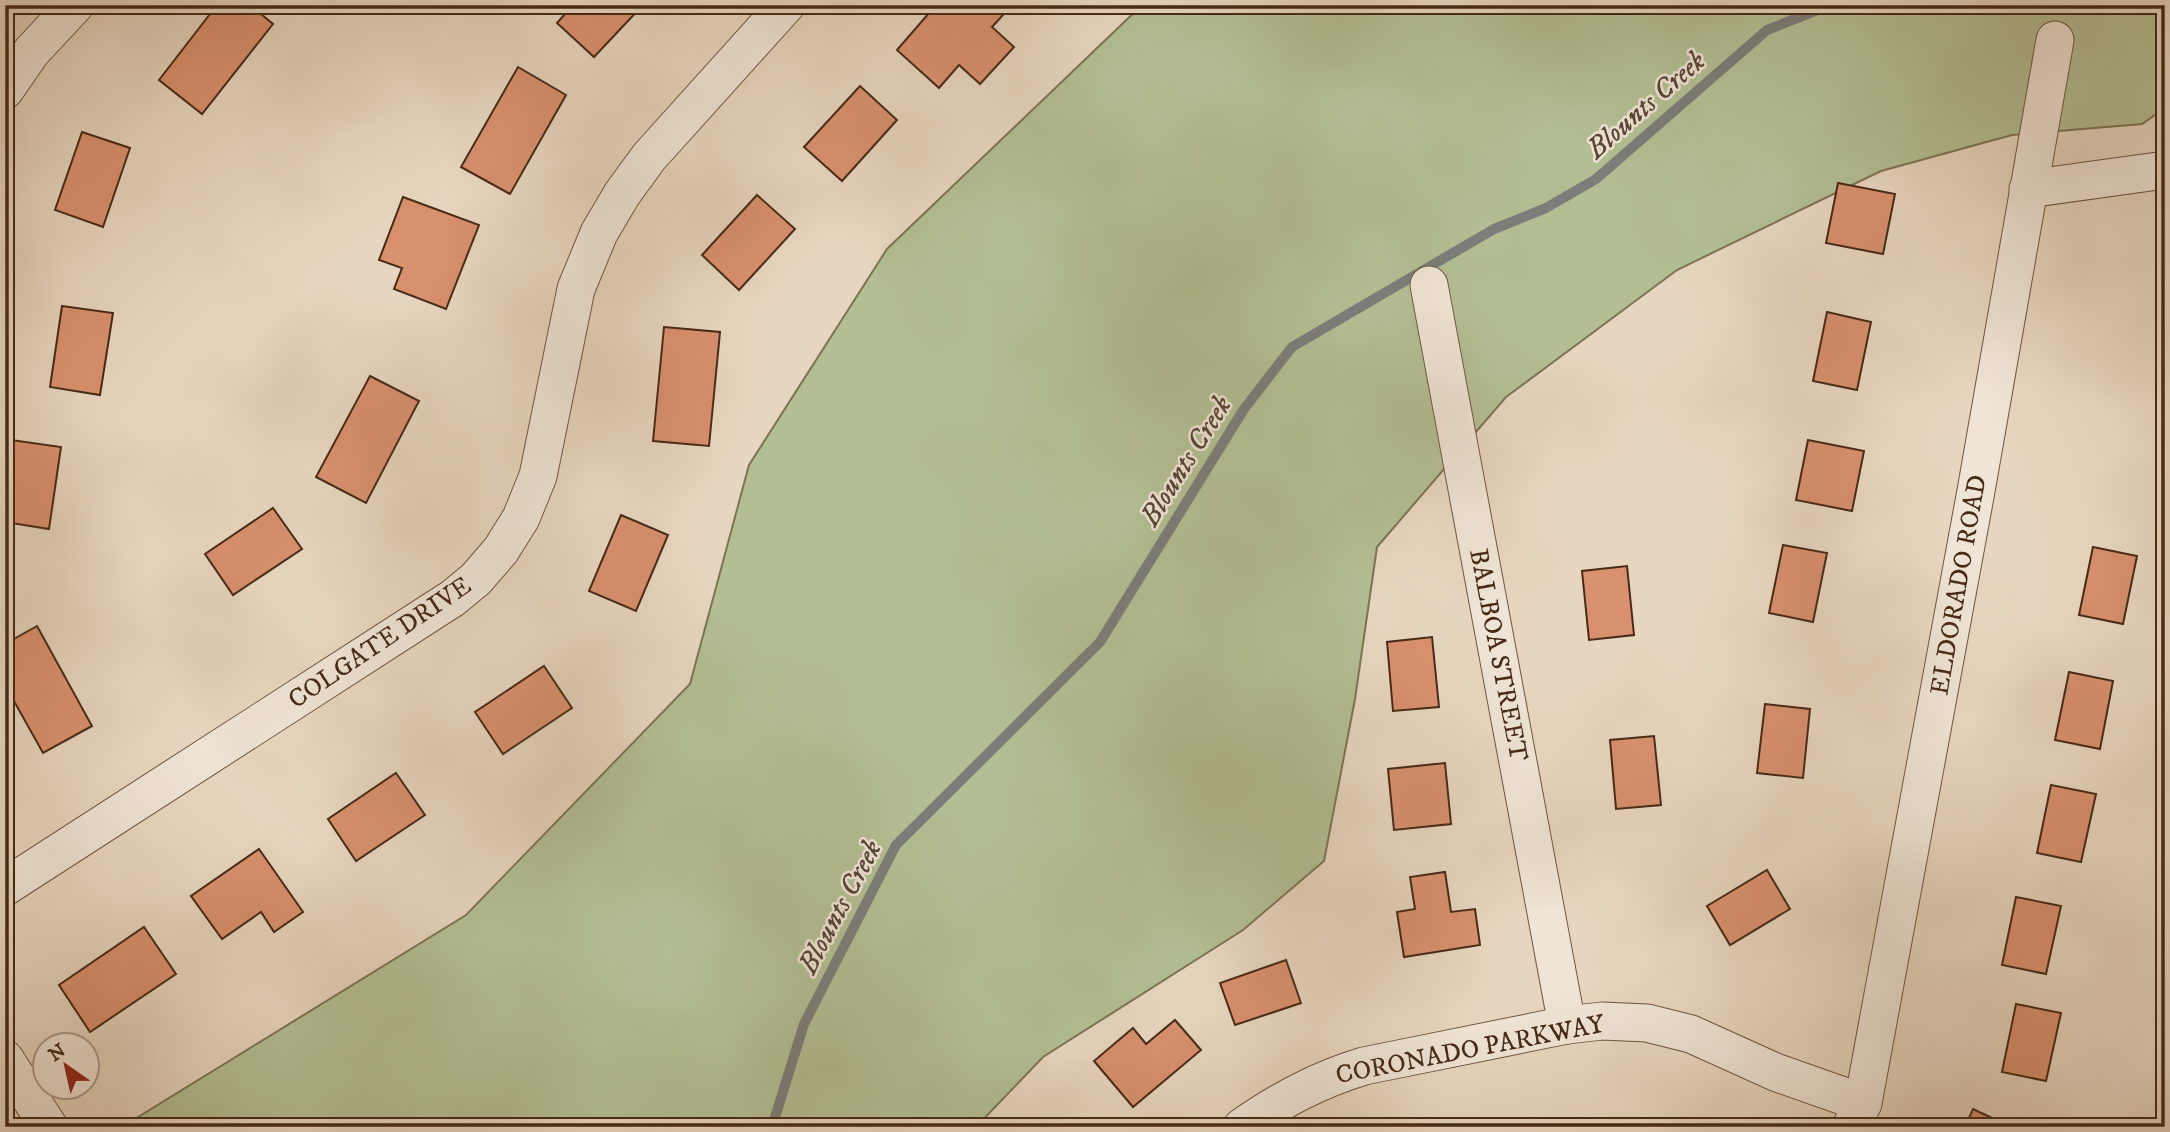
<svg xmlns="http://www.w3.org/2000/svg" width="2170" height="1132" font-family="'IM FELL DW Pica',serif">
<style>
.green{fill:#b3be94;stroke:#7d7455;stroke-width:2}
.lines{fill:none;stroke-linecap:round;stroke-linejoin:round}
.stream{stroke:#7b7e7a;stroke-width:10}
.building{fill:#d9906e;stroke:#472a16;stroke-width:2}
.minor-casing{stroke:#6f5540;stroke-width:39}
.minor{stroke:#efe4d5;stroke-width:37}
.labels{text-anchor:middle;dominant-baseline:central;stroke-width:5;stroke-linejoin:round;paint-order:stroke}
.street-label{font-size:26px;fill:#472a16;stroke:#efe4d5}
.water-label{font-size:28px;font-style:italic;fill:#584637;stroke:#efe4d5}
</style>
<rect width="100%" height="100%" fill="#e7d6bf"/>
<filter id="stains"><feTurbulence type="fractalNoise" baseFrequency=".00286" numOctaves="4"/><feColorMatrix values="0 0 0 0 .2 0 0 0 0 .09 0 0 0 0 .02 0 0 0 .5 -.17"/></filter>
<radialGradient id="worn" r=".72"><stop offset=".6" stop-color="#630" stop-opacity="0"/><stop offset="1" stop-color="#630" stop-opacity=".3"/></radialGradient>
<polygon class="green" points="1142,5 2165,5 2165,108 2142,124 2012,135 1881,171 1677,270 1506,397 1377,547 1355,699 1324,861 1243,930 1043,1057 976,1127 122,1127 466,915 690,684 749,465 887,249"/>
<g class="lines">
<polyline class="stream" points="772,1127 804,1024 896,845 1100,642 1244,409 1292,347 1494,229 1546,208 1596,179 1767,30 1830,5"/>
</g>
<g class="building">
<polygon points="217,5 250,5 273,24 202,114 159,80"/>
<polygon points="573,5 643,5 594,57 557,23"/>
<polygon points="936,5 1012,5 992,27 1014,47 980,84 959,65 939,88 897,50"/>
<polygon points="518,67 566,95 510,194 461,167"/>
<polygon points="860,86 897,120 842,181 804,147"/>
<polygon points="82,132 130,148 103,227 55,210"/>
<polygon points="1838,183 1895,194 1883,254 1826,243"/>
<polygon points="757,195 795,229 739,290 702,255"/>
<polygon points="403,197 479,225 446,309 394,289 402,268 379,260"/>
<polygon points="62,306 113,313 100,395 50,387"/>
<polygon points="1827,312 1871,322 1857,390 1813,381"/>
<polygon points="664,327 720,332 709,446 653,441"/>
<polygon points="370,376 419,401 366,503 316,477"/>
<polygon points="11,440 61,447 49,529 5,522 5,477"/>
<polygon points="1808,440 1864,451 1852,511 1796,500"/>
<polygon points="273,508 302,549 233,595 205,554"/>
<polygon points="621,515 668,535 636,611 589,591"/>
<polygon points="1783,545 1827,553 1813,622 1769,613"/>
<polygon points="2093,547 2137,556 2123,624 2079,615"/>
<polygon points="1627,566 1634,635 1589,640 1582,571"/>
<polygon points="37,626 92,726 43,753 5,685 5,644"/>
<polygon points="1432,637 1439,707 1393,711 1387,642"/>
<polygon points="544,666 572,708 503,754 475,712"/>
<polygon points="2069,672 2113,681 2100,749 2055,740"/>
<polygon points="1765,704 1810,709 1803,778 1757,773"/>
<polygon points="1654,736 1661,805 1616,809 1610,740"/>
<polygon points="1445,763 1451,824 1394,830 1388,769"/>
<polygon points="396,773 425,815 356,861 328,819"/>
<polygon points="2051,785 2096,794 2081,862 2037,853"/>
<polygon points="259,849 303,912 274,932 261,912 222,939 191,896"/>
<polygon points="1767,870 1790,909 1730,945 1707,906"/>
<polygon points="1445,872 1451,912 1475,909 1480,945 1404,957 1397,912 1415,909 1410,877"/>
<polygon points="2016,897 2061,906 2046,974 2002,965"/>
<polygon points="144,927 176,974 90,1032 59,985"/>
<polygon points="1286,960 1301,1003 1235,1025 1220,983"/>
<polygon points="2016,1004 2061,1013 2046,1081 2002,1072"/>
<polygon points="1175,1020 1201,1050 1133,1107 1094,1061 1133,1028 1146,1044"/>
<polygon points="1973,1109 2011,1127 1965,1127"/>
</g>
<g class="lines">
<defs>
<g id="minor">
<polyline points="5,90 32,51 75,5"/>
<polyline points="2028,189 2165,170"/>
<polyline points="1429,285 1567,1025"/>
<polyline points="5,887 453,598 476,579 501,550 521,518 538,476 576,289 599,233 622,194 649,157 786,5"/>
<polyline points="5,1059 49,1127"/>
<path d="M1242 1127C1281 1100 1318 1080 1364 1066L1567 1025 1602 1021 1647 1023 1691 1034 1775 1072 1863 1103"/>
<polyline points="1851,1127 1863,1103 1976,491 2055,40"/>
</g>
</defs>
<use href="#minor" class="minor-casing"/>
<use href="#minor" class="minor"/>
</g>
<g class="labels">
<g class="street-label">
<text transform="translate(1959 585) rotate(-80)">ELDORADO ROAD</text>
<text transform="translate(380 643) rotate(-34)">COLGATE DRIVE</text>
<text transform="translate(1498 655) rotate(79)">BALBOA STREET</text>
<text transform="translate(1470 1050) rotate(-11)">CORONADO PARKWAY</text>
</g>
<g class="water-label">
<text transform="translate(1646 105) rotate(-41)">Blounts Creek</text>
<text transform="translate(1186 461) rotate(-58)">Blounts Creek</text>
<text transform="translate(840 907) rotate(-62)">Blounts Creek</text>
</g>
</g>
<rect width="2170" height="1132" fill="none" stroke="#e7d6bf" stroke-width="28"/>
<rect x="7" y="7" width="2156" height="1118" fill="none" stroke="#472a16" stroke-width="3.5"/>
<rect x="14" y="14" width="2142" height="1104" fill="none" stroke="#472a16" stroke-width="2"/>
<g transform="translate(66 1066) rotate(326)"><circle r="33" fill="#efe4d5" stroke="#ac9a89" stroke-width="2"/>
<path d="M0-5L12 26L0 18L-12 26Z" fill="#8f2418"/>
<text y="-10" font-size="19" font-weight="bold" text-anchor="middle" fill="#472a16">N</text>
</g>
<rect width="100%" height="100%" filter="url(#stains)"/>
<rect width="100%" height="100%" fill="url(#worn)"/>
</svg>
